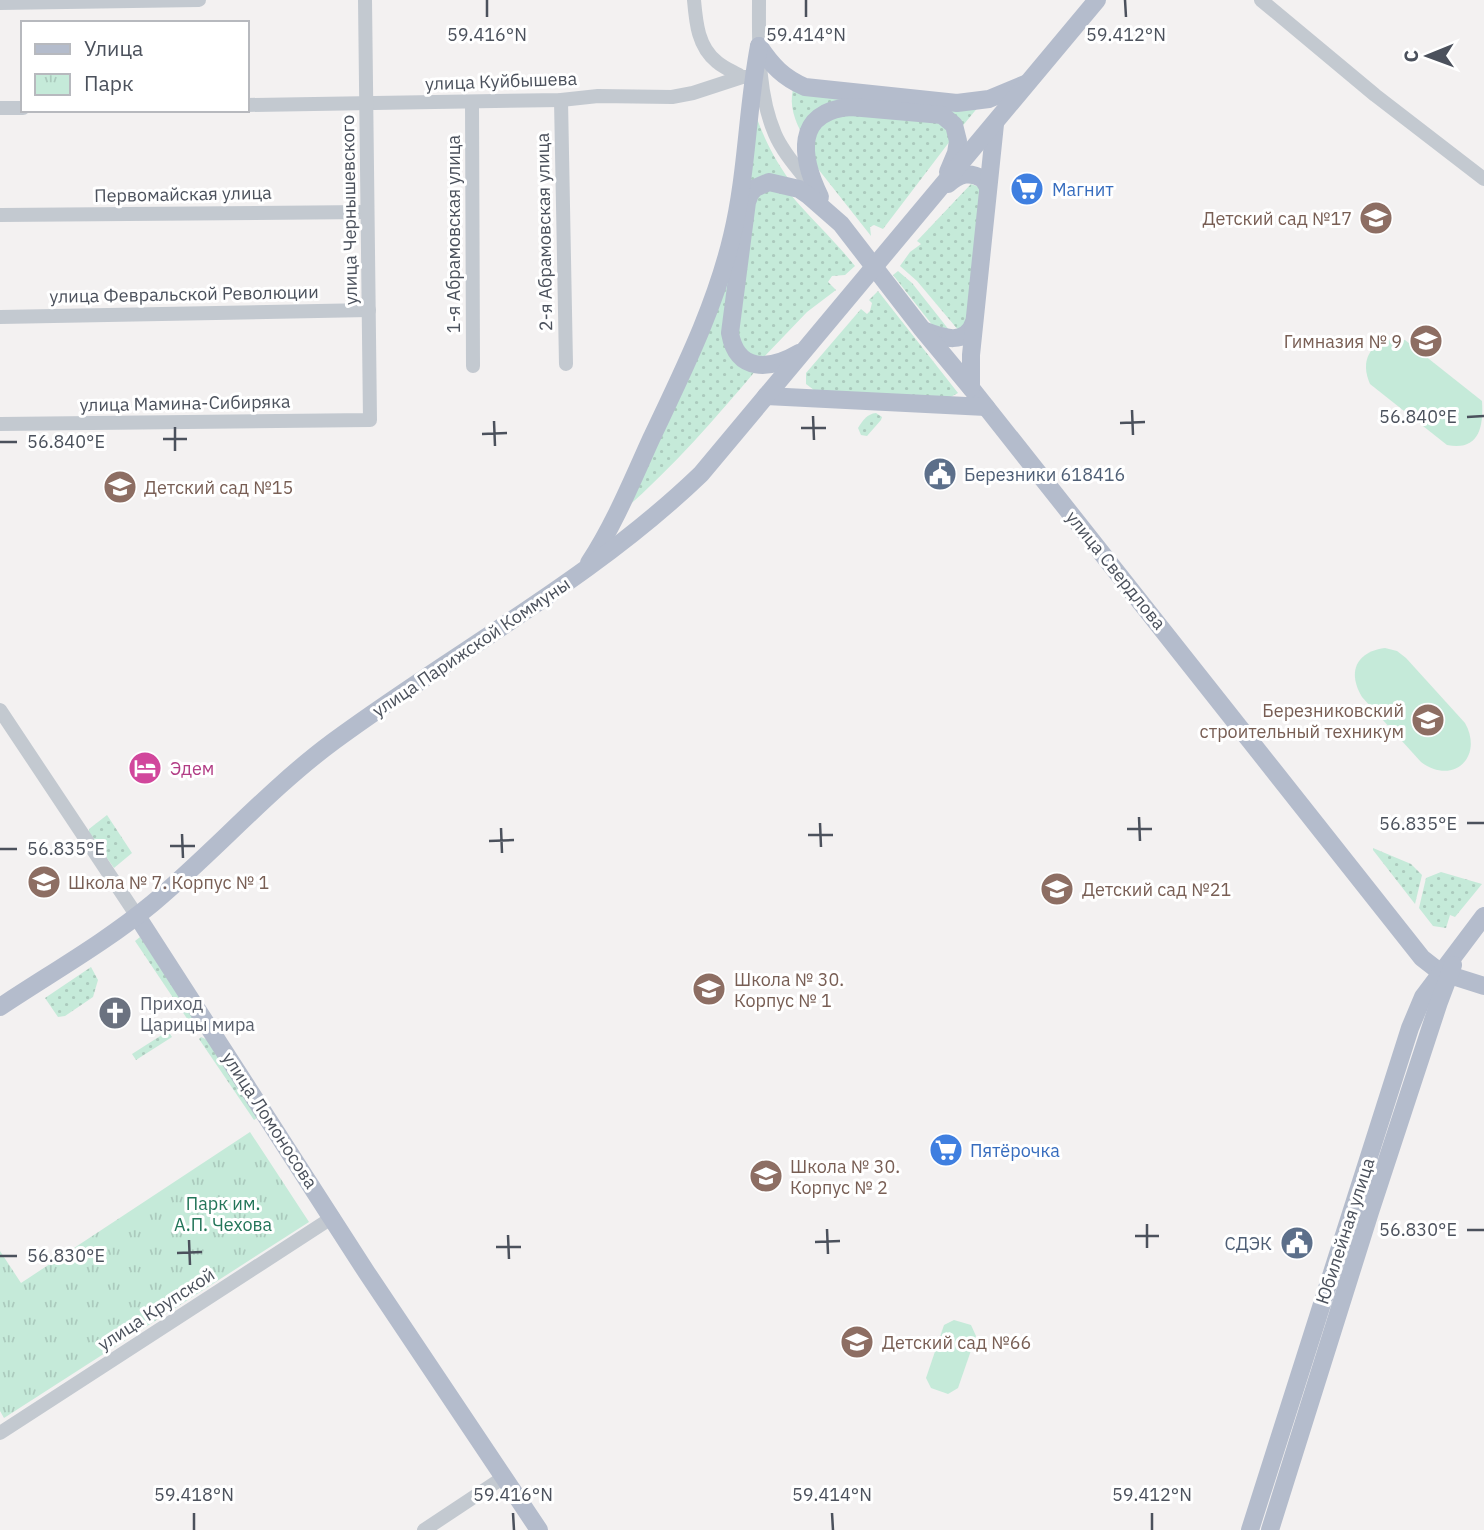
<svg xmlns="http://www.w3.org/2000/svg" width="1484" height="1530" font-family="'IBM Plex Sans',sans-serif">
<style>
.grass{fill:url(#grass-dots)}
.park{fill:url(#park-tufts)}
.pitch{fill:#c5ead9}
.lines{fill:none;stroke-linecap:round;stroke-linejoin:round}
.minor{stroke:#c3c9d0;stroke-width:14}
.major{stroke:#b4bccc;stroke-width:18}
.ticks{fill:none;stroke:#4b515c;stroke-width:2.5}
.labels{text-anchor:middle;dominant-baseline:central;stroke-width:6;stroke-linejoin:round;paint-order:stroke}
.street-label{font-size:18px;fill:#4b515c;stroke:#fff}
.shop-label{font-size:18px;fill:#366cbe;stroke:#fff;text-anchor:start}
.education-label{font-size:18px;fill:#785e54;stroke:#fff;text-anchor:start}
.service-label{font-size:18px;fill:#4e5e75;stroke:#fff;text-anchor:start}
.hotel-label{font-size:18px;fill:#b23c85;stroke:#fff;text-anchor:start}
.worship-label{font-size:18px;fill:#5b616d;stroke:#fff;text-anchor:start}
.park-label{font-size:18px;fill:#237559;stroke:#fff}
.ticks-label{font-size:18px;text-anchor:middle;fill:#4b515c;stroke:#fff;stroke-width:6;stroke-linejoin:round;paint-order:stroke}
</style>
<defs>
<pattern id="grass-dots" width="8" height="8" patternUnits="userSpaceOnUse" patternTransform="scale(1.75)"><rect width="8" height="8" fill="#c5ead9"/><path d="M2 2h.1M6 6h.1" fill="none" stroke="#abcabd" stroke-width="1.8" stroke-linecap="round"/></pattern>
<pattern id="park-tufts" width="24" height="20" patternUnits="userSpaceOnUse" patternTransform="scale(1.75)"><rect width="24" height="20" fill="#c5ead9"/><path d="M3 7l-1-3M5 7V3M7 7l1-3M15 17l-1-3M17 17v-4M19 17l1-3" fill="none" stroke="#abcabd"/></pattern>
</defs>
<rect width="100%" height="100%" fill="#f3f1f1"/>
<g class="grass">
<path d="M793 89 979 106 960 129 952 118 850 103 803 136C795 121 789 106 793 89Z"/>
<path d="M752 103C761 133 772 156 790 181L745 190Z"/>
<polygon points="837,114 936,120 946,127 950,141 883,229 874,225 870,227 871,236 815,165 812,133"/>
<polygon points="971,184 979,187 980,193 970,315 959,331 917,281 900,266 910,252 921,244 917,241"/>
<path d="M760 188 790 194C811 219 834 240 855 266L845 275 832 276 828 282 836 290 807 312 761 360 736 347 750 197Z"/>
<path d="M740 221 726 337 757 369C715 419 673 467 624 510Z"/>
<polygon points="898,271 912,283 953,335 937,331 893,275"/>
<polygon points="878,291 958,393 947,399 818,393 806,384 806,373 861,309 867,314 870,311 872,303 869,300"/>
<path d="M876 413 882 417 881 420 867 436 861 435 858 428C863 420 867 414 876 413Z"/>
<polygon points="107,815 132,853 114,868 89,833 89,829"/>
<polygon points="1373,848 1411,864 1422,875 1415,904 1373,850"/>
<polygon points="1441,872 1482,884 1455,917 1450,915 1446,928 1433,926 1419,908 1426,878"/>
<polygon points="140,937 196,1021 198,1028 196,1032 135,941"/>
<polygon points="91,967 98,980 93,997 65,1016 58,1017 45,998"/>
<polygon points="168,1031 172,1037 136,1060 132,1054"/>
<polygon points="201,1037 208,1040 257,1118 254,1120 199,1039"/>
</g>
<polygon class="park" points="250,1132 309,1222 4,1418 0,1411 0,1251 21,1283"/>
<g class="pitch">
<path d="M1393 338 1405 340 1482 401C1484 430 1477 451 1447 445L1370 384C1360 361 1369 344 1393 338Z"/>
<path d="M1385 648 1397 651 1406 658 1465 723C1484 757 1453 786 1421 762L1362 697C1347 672 1356 652 1385 648Z"/>
<polygon points="954,1320 971,1325 976,1336 958,1388 948,1394 931,1388 926,1378 944,1325"/>
</g>
<g class="lines">
<g class="minor">
<path d="M694 0C696 23 698 47 717 62 724 68 734 72 742 77"/>
<path d="M759 0C759 44 757 92 775 134 783 153 799 170 812 187"/>
<polyline points="1261,0 1375,95 1484,179"/>
<polyline points="0,3 199,0"/>
<polyline points="561,100 566,364"/>
<polyline points="472,102 473,366"/>
<polyline points="247,105 561,100 598,96 672,97 693,93 742,77 753,77"/>
<polyline points="0,108 23,108"/>
<polyline points="0,215 367,212"/>
<polyline points="0,317 369,310"/>
<polyline points="0,424 370,420 365,0"/>
<polyline points="0,710 137,916"/>
<polyline points="0,1433 333,1217"/>
<polyline points="424,1530 504,1477"/>
</g>
<g class="major">
<path d="M759 46C772 66 784 78 805 87L957 103 989 99 1025 84"/>
<path d="M948 184C960 174 969 171 983 179L988 187"/>
<path d="M820 197C801 158 793 111 851 107L942 115 954 125 958 141 956 153 948 172"/>
<path d="M925 331C943 338 966 346 974 322"/>
<path d="M799 353C770 370 737 373 730 333L747 202 750 194 755 188 769 182 799 189 809 196 841 224 922 329 971 388 1422 958 1440 972 1484 986"/>
<polyline points="971,388 971,355 995,124"/>
<polyline points="766,396 986,407"/>
<path d="M589 563C614 525 632 481 651 439 682 373 715 308 732 236 747 174 747 109 759 46"/>
<polyline points="137,916 367,1273 539,1530"/>
<path d="M0 1007C51 973 106 942 153 903 215 851 269 789 334 741 456 651 592 579 701 474L1097 0"/>
<polyline points="1250,1530 1410,1028 1423,997 1484,916"/>
<polyline points="1270,1530 1370,1212 1439,1002 1453,965"/>
</g>
</g>
<path class="ticks" d="M487 0V17M806 0V17M1125 0 1126 17M1132 410 1133 435M813 416 814 440M1467 417 1484 416M494 421 495 446M1120 423 1145 422M175 427V451M801 428H826M482 434 507 433M163 439H187M0 442H17M1139 817 1140 841M820 823 821 847M1467 823H1484M501 828 502 853M1127 829H1152M182 834 183 858M808 835H833M489 841 514 840M170 846H195M0 849H17M1147 1224V1248M827 1229 828 1254M1467 1230H1484M508 1235 509 1259M1135 1236H1159M189 1240 190 1265M815 1242 840 1241M496 1247H521M177 1253 202 1252M0 1256H17M194 1513V1530M513 1513 514 1530M832 1513 833 1530M1152 1513V1530"/>
<defs>
<symbol id="supermarket-disc" viewBox="-11 -11 22 22"><circle r="9.5" fill="#3f7fe0" stroke="#fff"/><path d="M-6-5.5h2.5l.6 2H6L4.5 2H-2.5L-4.4-4H-6ZM-1.5 3.2a1.3 1.3 0 1 0 .1 0ZM3 3.2a1.3 1.3 0 1 0 .1 0Z" fill="#fff"/></symbol>
<symbol id="school-disc" viewBox="-11 -11 22 22"><circle r="9.5" fill="#8d6e63" stroke="#fff"/><path d="M0-5L7-2L0 1L-7-2ZM-4 1L0 2.5L4 1V4Q0 6-4 4Z" fill="#fff"/></symbol>
<symbol id="civic-disc" viewBox="-11 -11 22 22"><circle r="9.5" fill="#5c6f8a" stroke="#fff"/><path d="M-.6-6.5H3V-4.5H.6V-3L4-1V1h2V6H-6V1h2V-1L-.6-3ZM-1.2 2.5V6h2.4V2.5Z" fill="#fff"/></symbol>
<symbol id="university-disc" viewBox="-11 -11 22 22"><circle r="9.5" fill="#8d6e63" stroke="#fff"/><path d="M0-5L7-2L0 1L-7-2ZM-4 1L0 2.5L4 1V4Q0 6-4 4Z" fill="#fff"/></symbol>
<symbol id="hotel-disc" viewBox="-11 -11 22 22"><circle r="9.5" fill="#d1479c" stroke="#fff"/><path d="M-6-4.5h1.5V1H6V5H4.5V3h-9V5H-6ZM-4 0a1.8 1.8 0 1 1 3.6 0ZM.5 0V-2.5h3Q6-2.5 6 0Z" fill="#fff"/></symbol>
<symbol id="church-disc" viewBox="-11 -11 22 22"><circle r="9.5" fill="#6b7280" stroke="#fff"/><path d="M-1.2-6h2.4v3.5h3.3v2.4h-3.3V6h-2.4V-.1h-3.3v-2.4h3.3Z" fill="#fff"/></symbol>
</defs>
<g fill-rule="evenodd">
<use href="#supermarket-disc" x="1008" y="170" width="38" height="38"/>
<use href="#school-disc" x="1357" y="199" width="38" height="38"/>
<use href="#school-disc" x="1407" y="322" width="38" height="38"/>
<use href="#civic-disc" x="921" y="455" width="38" height="38"/>
<use href="#school-disc" x="101" y="468" width="38" height="38"/>
<use href="#university-disc" x="1409" y="701" width="38" height="38"/>
<use href="#hotel-disc" x="126" y="749" width="38" height="38"/>
<use href="#school-disc" x="25" y="863" width="38" height="38"/>
<use href="#school-disc" x="1038" y="870" width="38" height="38"/>
<use href="#school-disc" x="690" y="970" width="38" height="38"/>
<use href="#church-disc" x="96" y="994" width="38" height="38"/>
<use href="#supermarket-disc" x="927" y="1131" width="38" height="38"/>
<use href="#school-disc" x="747" y="1157" width="38" height="38"/>
<use href="#civic-disc" x="1278" y="1224" width="38" height="38"/>
<use href="#school-disc" x="838" y="1323" width="38" height="38"/>
</g>
<g class="labels">
<g class="street-label">
<text transform="translate(501 81) rotate(-2)">улица Куйбышева</text>
<text transform="translate(183 194) rotate(-1)">Первомайская улица</text>
<text transform="translate(349 210) rotate(-91)">улица Чернышевского</text>
<text transform="translate(544 232) rotate(-91)">2-я Абрамовская улица</text>
<text transform="translate(453 234) rotate(-90)">1-я Абрамовская улица</text>
<text transform="translate(184 294) rotate(-1)">улица Февральской Революции</text>
<text transform="translate(185 403) rotate(-1)">улица Мамина-Сибиряка</text>
<text transform="translate(1116 570) rotate(51)">улица Свердлова</text>
<text transform="translate(471 647) rotate(-34)">улица Парижской Коммуны</text>
<text transform="translate(270 1120) rotate(57)">улица Ломоносова</text>
<text transform="translate(1345 1231) rotate(-72)">Юбилейная улица</text>
<text transform="translate(156 1309) rotate(-33)">улица Крупской</text>
</g>
<g class="shop-label">
<text x="1052" y="189">Магнит</text>
<text x="970" y="1150">Пятёрочка</text>
</g>
<g class="education-label">
<text x="1352" y="218" text-anchor="end">Детский сад №17</text>
<text x="1402" y="341" text-anchor="end">Гимназия № 9</text>
<text x="144" y="487">Детский сад №15</text>
<text x="1404" y="710" text-anchor="end">Березниковский<tspan x="1404" dy="21">строительный техникум</tspan></text>
<text x="68" y="882">Школа № 7. Корпус № 1</text>
<text x="1082" y="889">Детский сад №21</text>
<text x="734" y="979">Школа № 30.<tspan x="734" dy="21">Корпус № 1</tspan></text>
<text x="790" y="1166">Школа № 30.<tspan x="790" dy="21">Корпус № 2</tspan></text>
<text x="882" y="1342">Детский сад №66</text>
</g>
<g class="service-label">
<text x="964" y="474">Березники 618416</text>
<text x="1272" y="1243" text-anchor="end">СДЭК</text>
</g>
<g class="hotel-label">
<text x="170" y="768">Эдем</text>
</g>
<g class="worship-label">
<text x="140" y="1003">Приход<tspan x="140" dy="21">Царицы мира</tspan></text>
</g>
<g class="park-label">
<text x="223" y="1203">Парк им.<tspan x="223" dy="21">А.П. Чехова</tspan></text>
</g>
</g>
<g class="ticks-label">
<text x="487" y="41">59.416°N</text>
<text x="806" y="41">59.414°N</text>
<text x="1126" y="41">59.412°N</text>
<text x="1418" y="423">56.840°E</text>
<text x="66" y="448">56.840°E</text>
<text x="1418" y="830">56.835°E</text>
<text x="66" y="855">56.835°E</text>
<text x="1418" y="1236">56.830°E</text>
<text x="66" y="1262">56.830°E</text>
<text x="194" y="1501">59.418°N</text>
<text x="513" y="1501">59.416°N</text>
<text x="832" y="1501">59.414°N</text>
<text x="1152" y="1501">59.412°N</text>
</g>
<rect x="21" y="21" width="228" height="91" fill="#ffffff" stroke="#b7b9be" stroke-width="2"/>
<rect x="35" y="44" width="35" height="10" fill="#b4bccc" stroke="#b7b9be" stroke-width="2"/>
<text x="84" y="56" font-size="21" fill="#4b515c">Улица</text>
<rect x="35" y="74" width="35" height="21" fill="url(#park-tufts)" stroke="#b7b9be" stroke-width="2"/>
<text x="84" y="91" font-size="21" fill="#4b515c">Парк</text>
<g transform="translate(1428 56) rotate(269)" stroke="#ffffff" stroke-width="5" paint-order="stroke">
<path d="M0-5L12 26L0 18L-12 26Z" fill="#4b515c"/>
<text y="-10" font-size="19" font-weight="bold" text-anchor="middle" fill="#4b515c">С</text>
</g>
</svg>
